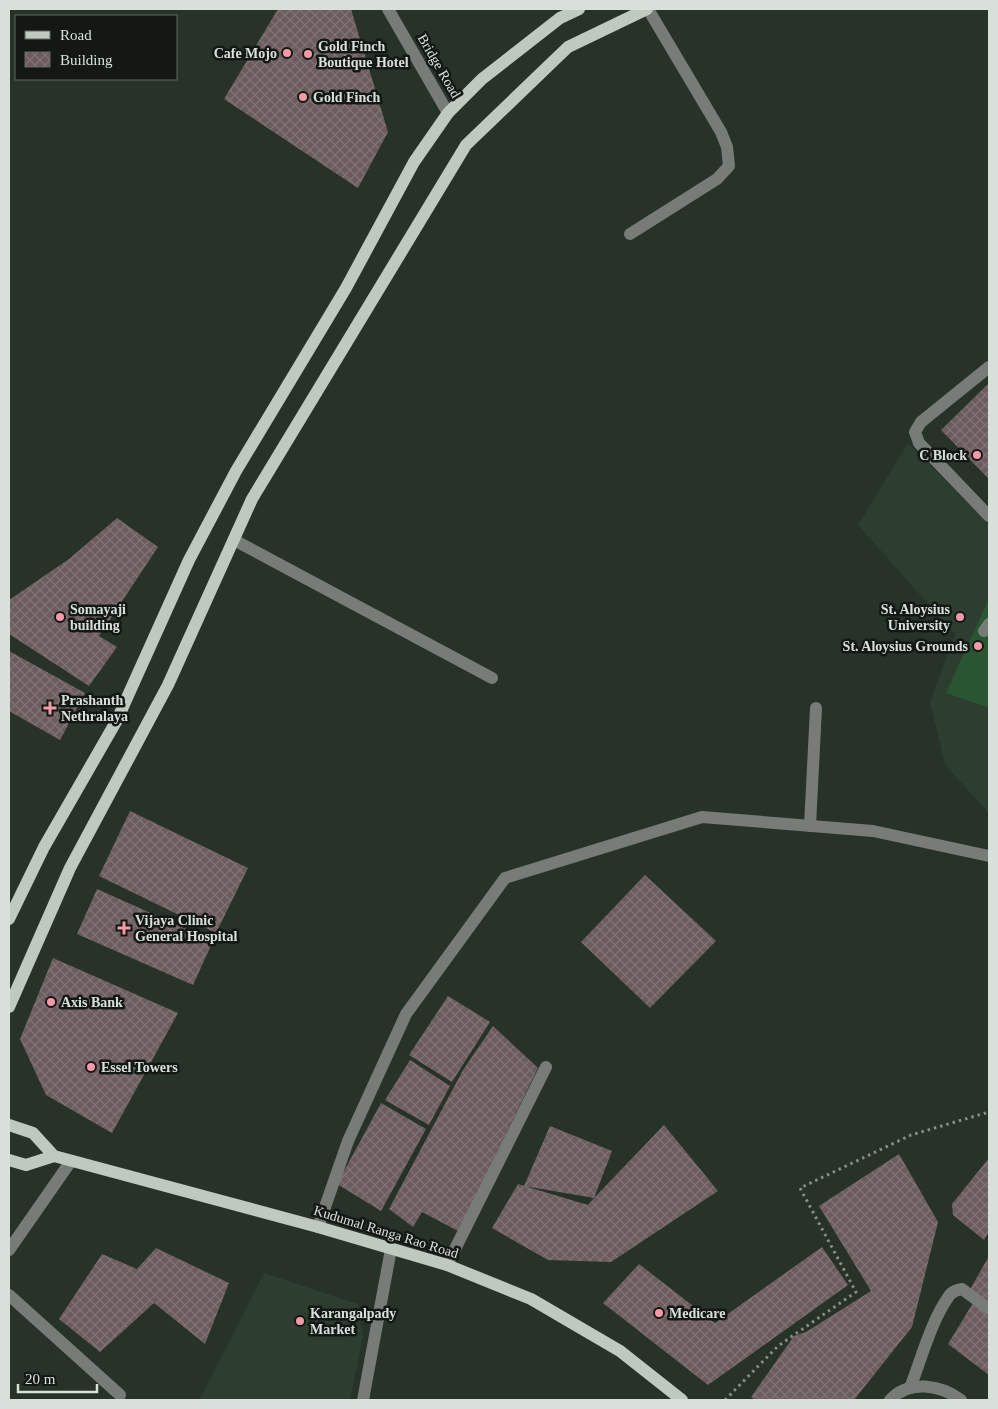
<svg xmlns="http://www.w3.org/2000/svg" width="998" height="1409" font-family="Georgia,serif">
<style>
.built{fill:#2d3d30}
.pitch{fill:#2a5533}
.building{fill:url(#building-cross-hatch)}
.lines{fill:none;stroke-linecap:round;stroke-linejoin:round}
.path{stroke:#868f87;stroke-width:3;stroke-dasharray:2.5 4;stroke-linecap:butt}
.minor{stroke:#777c77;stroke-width:12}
.major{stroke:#bec9c0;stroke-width:12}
.poi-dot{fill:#f39aa9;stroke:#141814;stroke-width:2}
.labels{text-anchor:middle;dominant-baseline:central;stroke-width:5;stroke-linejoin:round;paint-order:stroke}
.poi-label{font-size:14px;font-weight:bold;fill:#d9e0da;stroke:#141814;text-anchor:start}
.street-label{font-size:14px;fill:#d9e0da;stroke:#141814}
</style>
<defs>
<pattern id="building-cross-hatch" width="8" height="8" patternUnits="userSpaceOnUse" patternTransform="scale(1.25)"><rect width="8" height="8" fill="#6c5c5e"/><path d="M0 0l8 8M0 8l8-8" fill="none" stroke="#807374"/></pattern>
</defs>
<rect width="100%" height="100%" fill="#273229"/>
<g class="built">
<polygon points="908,443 989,524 989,598 947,693 989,708 989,813 945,765 930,702 955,634 858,525"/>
<polygon points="264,1273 358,1304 363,1337 350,1400 200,1399"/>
</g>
<polygon class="pitch" points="989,598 989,708 946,693"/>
<g class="building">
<polygon points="278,9 351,9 388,132 358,188 224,99"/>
<polygon points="989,383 989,479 941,430"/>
<polygon points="117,518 158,547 99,636 117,647 89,686 9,634 9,600 69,559"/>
<polygon points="9,651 85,693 60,740 9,711"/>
<polygon points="130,811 248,868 216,933 99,876"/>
<polygon points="645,875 716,941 650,1008 581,942"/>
<polygon points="97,889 213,941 193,985 77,934"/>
<polygon points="53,958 178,1013 112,1133 46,1095 20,1039"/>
<polygon points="448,996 490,1022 452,1082 409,1055"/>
<polygon points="493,1026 538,1068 458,1231 422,1212 413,1227 389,1209 463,1070"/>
<polygon points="410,1060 450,1086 429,1125 385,1100"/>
<polygon points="381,1103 426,1129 381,1211 337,1184"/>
<polygon points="664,1125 718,1191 611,1262 548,1260 492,1228 518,1184 588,1205 594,1198 524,1186 550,1126 612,1151 594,1198"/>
<polygon points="899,1154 938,1222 912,1327 854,1400 756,1400 751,1397 794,1336 806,1332 871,1291 819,1206"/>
<polygon points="989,1158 989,1232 984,1240 953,1215 952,1204"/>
<polygon points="822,1247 848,1285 708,1385 603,1303 639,1264 715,1323"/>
<polygon points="156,1248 229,1283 205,1344 154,1303 100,1352 59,1319 102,1254 137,1269"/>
<polygon points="989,1256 989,1309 968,1293"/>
<polygon points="973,1303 989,1316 989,1375 948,1344"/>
</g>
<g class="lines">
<polyline class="path" points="725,1400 778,1346 856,1292 800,1188 911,1135 989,1112"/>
<g class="minor">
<polyline points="388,9 448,113"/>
<polyline points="630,234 717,179 729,166 727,147 721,132 648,9"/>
<polyline points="989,367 921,422 915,432 919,443 989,516"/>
<polyline points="234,540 492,678"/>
<polyline points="984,631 989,624"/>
<polyline points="810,826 816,708"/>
<polyline points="318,1227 348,1141 406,1014 505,878 702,817 873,831 989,856"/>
<polyline points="9,1250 71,1161"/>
<polyline points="447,1265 546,1067"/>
<polyline points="9,1295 120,1395"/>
<path d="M910 1388C921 1360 931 1321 949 1296 952 1291 957 1290 962 1289L989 1309"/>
<polyline points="363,1400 391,1249"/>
<path d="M890 1400C909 1379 941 1385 961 1400"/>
</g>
<g class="major">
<polyline points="9,919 44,847 117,720 189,560 236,471 346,288 414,162 448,113 482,79 560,18 579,9"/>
<polyline points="9,1007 70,868 168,685 252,499 466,145 568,47 647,9"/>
<polyline points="9,1125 33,1133 54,1156 318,1227 447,1265 531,1299 620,1351 682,1400"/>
<polyline points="9,1160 26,1165 54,1156"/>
</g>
</g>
<g class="poi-dot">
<circle cx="287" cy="53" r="5"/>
<circle cx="308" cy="54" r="5"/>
<circle cx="303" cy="97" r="5"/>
<circle cx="977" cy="455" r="5"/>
<circle cx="60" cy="617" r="5"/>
<circle cx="960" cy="617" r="5"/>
<circle cx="978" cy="646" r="5"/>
<path d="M47.5 700.5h5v5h5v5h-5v5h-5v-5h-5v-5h5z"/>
<path d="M121.5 920.5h5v5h5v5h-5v5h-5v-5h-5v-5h5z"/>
<circle cx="51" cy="1002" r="5"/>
<circle cx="91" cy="1067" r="5"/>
<circle cx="659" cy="1313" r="5"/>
<circle cx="300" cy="1321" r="5"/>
</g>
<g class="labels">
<g class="poi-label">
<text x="318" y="46">Gold Finch<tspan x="318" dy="16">Boutique Hotel</tspan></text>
<text x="277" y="53" text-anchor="end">Cafe Mojo</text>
<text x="313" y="97">Gold Finch</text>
<text x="967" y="455" text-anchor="end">C Block</text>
<text x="70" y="609">Somayaji<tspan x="70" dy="16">building</tspan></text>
<text x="950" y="609" text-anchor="end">St. Aloysius<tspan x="950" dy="16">University</tspan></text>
<text x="968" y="646" text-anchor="end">St. Aloysius Grounds</text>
<text x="61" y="700">Prashanth<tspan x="61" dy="16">Nethralaya</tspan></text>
<text x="135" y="920">Vijaya Clinic<tspan x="135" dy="16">General Hospital</tspan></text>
<text x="61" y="1002">Axis Bank</text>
<text x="101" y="1067">Essel Towers</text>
<text x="310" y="1313">Karangalpady<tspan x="310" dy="16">Market</tspan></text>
<text x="669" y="1313">Medicare</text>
</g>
<g class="street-label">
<text transform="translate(439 66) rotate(60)">Bridge Road</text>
<text transform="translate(386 1232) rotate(17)">Kudumal Ranga Rao Road</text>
</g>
</g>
<rect width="998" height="1409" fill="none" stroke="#d9e0da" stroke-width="20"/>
<rect x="15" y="15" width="162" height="65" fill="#141814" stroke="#636863"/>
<rect x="25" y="31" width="25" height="8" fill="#bec9c0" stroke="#636863"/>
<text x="60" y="40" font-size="15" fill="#d9e0da">Road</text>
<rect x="25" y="52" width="25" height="15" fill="url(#building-cross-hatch)" stroke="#636863"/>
<text x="60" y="65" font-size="15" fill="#d9e0da">Building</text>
<path d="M18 1384v8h79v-8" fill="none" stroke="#d9e0da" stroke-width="2.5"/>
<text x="25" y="1384" font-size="15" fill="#d9e0da" stroke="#141814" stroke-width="4" paint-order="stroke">20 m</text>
</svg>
